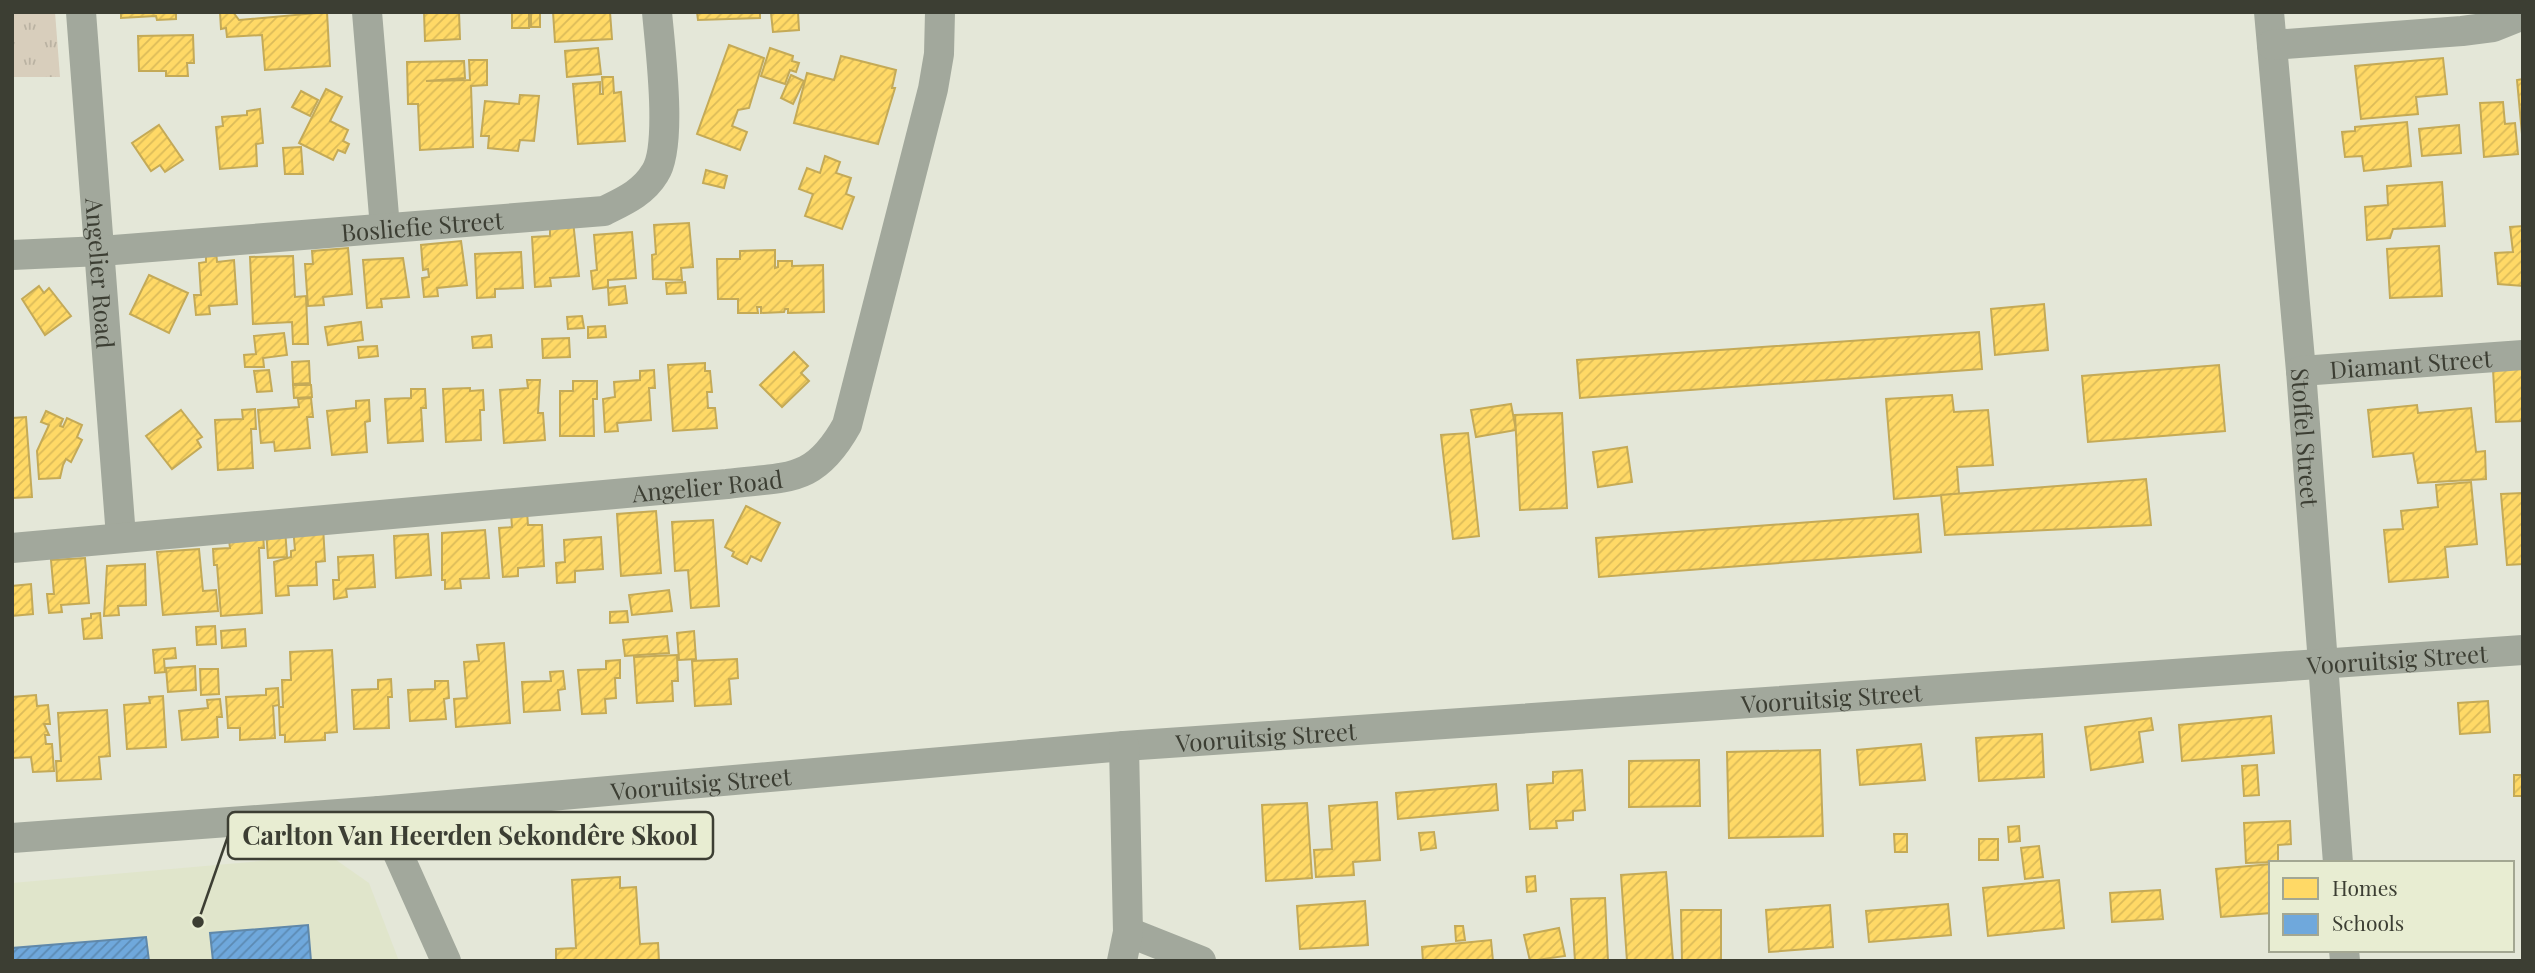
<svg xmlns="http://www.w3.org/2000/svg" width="2535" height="973" font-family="'Playfair Display',serif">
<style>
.built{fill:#e0e5cb}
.park{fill:url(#park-tufts)}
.homes{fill:url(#homes-hatch);stroke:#c4aa57;stroke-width:2}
.schools{fill:url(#schools-hatch);stroke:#6088a9;stroke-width:2}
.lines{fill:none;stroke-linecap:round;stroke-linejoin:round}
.minor{stroke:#a2a89c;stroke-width:30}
.labels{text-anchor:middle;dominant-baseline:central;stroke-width:7;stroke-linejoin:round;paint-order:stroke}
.street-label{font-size:24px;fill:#3c3e33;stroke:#e8edd2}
.leader{fill:none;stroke:#3c3e33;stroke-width:2.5}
.callout-dot{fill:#3c3e33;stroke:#e8edd2;stroke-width:2.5}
.callout{fill:#e8edd2;stroke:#3c3e33;stroke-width:2.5}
.callout-label{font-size:26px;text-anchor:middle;font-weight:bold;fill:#3c3e33}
</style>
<defs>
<pattern id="park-tufts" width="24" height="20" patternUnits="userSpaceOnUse" patternTransform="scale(1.75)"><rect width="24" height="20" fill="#d8cebc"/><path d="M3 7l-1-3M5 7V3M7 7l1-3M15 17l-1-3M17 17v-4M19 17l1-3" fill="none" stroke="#bab2a2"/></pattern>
<pattern id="homes-hatch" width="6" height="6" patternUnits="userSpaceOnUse" patternTransform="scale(1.75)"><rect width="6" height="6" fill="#ffd966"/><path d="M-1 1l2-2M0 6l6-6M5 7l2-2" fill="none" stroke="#dbbb59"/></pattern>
<pattern id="schools-hatch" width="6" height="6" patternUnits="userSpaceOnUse" patternTransform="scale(1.75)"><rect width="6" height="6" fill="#6fa8dc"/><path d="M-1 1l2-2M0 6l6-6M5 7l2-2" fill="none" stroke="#5c8ab3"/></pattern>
</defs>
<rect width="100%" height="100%" fill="#e4e7d8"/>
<polygon class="built" points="329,855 369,883 399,961 12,961 12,883"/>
<polygon class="park" points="12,12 55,12 60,77 12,77"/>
<g class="homes">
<polygon points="121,12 176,12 176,19 157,20 156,16 121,18"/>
<polygon points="220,12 233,12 239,20 327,12 330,66 265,70 262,35 227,37 226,28 221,29"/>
<polygon points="424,12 459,12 460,39 425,41"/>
<rect x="512" y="12" width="17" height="16"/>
<rect x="531" y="12" width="9" height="15"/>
<polygon points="553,12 610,12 612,39 555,42"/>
<polygon points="697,12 760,12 760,18 698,20"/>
<polygon points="798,12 799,30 773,32 771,13"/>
<polygon points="193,35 194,63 187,63 188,76 166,76 166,71 139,71 138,36"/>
<polygon points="729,45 764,58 749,108 738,110 732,126 747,132 740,150 697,134"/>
<polygon points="598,48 601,74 567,77 565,51"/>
<polygon points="770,48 793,56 792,61 799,63 796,72 790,70 785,84 761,76"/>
<polygon points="841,56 896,70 892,88 895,88 878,144 794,123 807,73 834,80"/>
<polygon points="2443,58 2447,94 2416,97 2418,114 2361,119 2355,66"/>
<polygon points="469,60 487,60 487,85 471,86 473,147 420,150 418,104 408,104 407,62 464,61 465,78 426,81 470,80"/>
<polygon points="791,75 804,81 793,104 781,98"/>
<polygon points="602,77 613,77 614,93 621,92 625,141 578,144 573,84 600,82 600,94 603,94"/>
<polygon points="2523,79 2523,134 2522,134 2517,80"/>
<polygon points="326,89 342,97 330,121 348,130 343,141 349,144 345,153 338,150 333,160 299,143"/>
<polygon points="301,91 318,100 310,116 292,107"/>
<polygon points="520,95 539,96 534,141 520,140 518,151 488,148 489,136 481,136 485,101 519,104"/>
<polygon points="2503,102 2505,124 2515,123 2518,154 2484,157 2480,103"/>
<polygon points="260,109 263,143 256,144 257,166 220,169 216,127 223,126 222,117 247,115 247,111"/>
<polygon points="2407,122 2411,166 2364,171 2362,156 2345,157 2342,132 2355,131 2355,127"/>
<polygon points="159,125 183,160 165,172 160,165 151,171 132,143"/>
<polygon points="2459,125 2461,153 2422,156 2419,129"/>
<polygon points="301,147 303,174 285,174 283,148"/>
<polygon points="825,156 840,162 836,173 851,178 846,194 854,197 842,229 805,216 813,194 799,189 807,168 820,173"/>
<polygon points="706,170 727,176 724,188 703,183"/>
<polygon points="2442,182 2445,226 2393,229 2390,238 2367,240 2365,207 2388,205 2387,186"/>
<polygon points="573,221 579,276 550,278 551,286 535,287 532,237 550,236 550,223"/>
<polygon points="689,223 693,267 681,268 682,280 653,279 652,255 656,254 654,225"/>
<polygon points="2523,226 2523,286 2498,284 2495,253 2513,252 2510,227"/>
<polygon points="632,232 636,278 608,280 608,287 593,289 591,271 597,270 594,235"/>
<polygon points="461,241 467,285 437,288 438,296 424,297 422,278 429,277 428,269 423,270 421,245"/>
<polygon points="2439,246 2442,296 2390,298 2387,249"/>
<polygon points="348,248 352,294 323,297 324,305 308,306 305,264 313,264 312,251"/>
<polygon points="775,250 775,268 778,267 778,261 792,261 792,266 823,265 824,312 788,313 788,309 785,309 784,312 761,313 761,307 757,307 758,313 738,313 738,299 718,299 717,259 740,259 740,251"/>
<polygon points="216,251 217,262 234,260 237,304 209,306 210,314 196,315 194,295 201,295 199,263 206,262 206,253"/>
<polygon points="521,252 523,288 495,289 495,297 477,298 475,254"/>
<polygon points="293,256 295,297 306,296 308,344 293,344 292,322 253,324 250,257"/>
<polygon points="403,258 409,297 381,299 382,307 367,308 363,260"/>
<polygon points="149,275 188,293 169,333 130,314"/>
<polygon points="685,282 686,293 667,294 666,283"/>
<polygon points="39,286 44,293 49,288 71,316 45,335 22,299"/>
<polygon points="625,286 627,303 609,305 608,288"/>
<polygon points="2044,304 2048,350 1995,355 1991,309"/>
<polygon points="582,316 584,328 568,329 567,317"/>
<polygon points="361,322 363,340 328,345 325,327"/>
<polygon points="605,326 606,337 588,338 588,327"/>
<polygon points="1979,332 1982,369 1580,398 1577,360"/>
<polygon points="284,333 287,355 263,358 264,367 245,367 244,355 256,354 254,336"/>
<polygon points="491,335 492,347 473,348 472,337"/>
<polygon points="569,338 570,357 543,358 542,339"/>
<polygon points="377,346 378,356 359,358 358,347"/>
<polygon points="794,352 808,366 801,373 809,381 782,407 760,385"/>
<polygon points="309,361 310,383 293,384 292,362"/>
<polygon points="705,363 705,371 710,371 712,392 707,392 708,408 715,408 717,428 673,431 668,365"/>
<polygon points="2219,365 2225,431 2088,442 2082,376"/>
<polygon points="2523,368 2523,421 2496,422 2493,370"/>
<polygon points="269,370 272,391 257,392 254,371"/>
<polygon points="654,370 655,388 649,388 651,420 617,423 618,431 605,432 603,399 615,397 614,382 640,380 640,371"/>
<polygon points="527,380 540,380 538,413 543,413 545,440 504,443 500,390 528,388"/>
<polygon points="573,381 597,381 597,399 593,399 594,436 560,436 560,391 573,391"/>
<polygon points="293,385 311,385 312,397 294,398"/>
<polygon points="470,388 470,391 483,390 484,410 480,410 481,440 446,442 443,389"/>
<polygon points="411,389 425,389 426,408 421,408 423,441 388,443 385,399 411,398"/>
<polygon points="1952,395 1954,412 1988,410 1993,465 1957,467 1959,494 1894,499 1886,399"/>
<polygon points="311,398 313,417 307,417 310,448 275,451 274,442 261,443 258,410 299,407 298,399"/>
<polygon points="369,400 370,421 365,422 367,452 332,455 327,411 356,408 356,401"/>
<polygon points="1511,404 1516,430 1476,437 1471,410"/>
<polygon points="2417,405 2418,413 2471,408 2476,452 2485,451 2486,479 2418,483 2413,453 2373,457 2368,410"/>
<polygon points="255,409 256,429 251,429 253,468 218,470 215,420 243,419 242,410"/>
<polygon points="181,410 202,437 197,440 201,447 172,469 146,436"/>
<polygon points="46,411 63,419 60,426 63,427 67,418 82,425 77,437 82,440 71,462 66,459 63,465 60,478 39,479 37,451 49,425 41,422"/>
<polygon points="1562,413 1567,508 1520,510 1515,415"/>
<polygon points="26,417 32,497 12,498 12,418"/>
<polygon points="1468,433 1479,536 1453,539 1441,435"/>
<polygon points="1627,447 1632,482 1598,487 1593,452"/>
<polygon points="2146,479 2151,525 1945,535 1941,495"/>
<polygon points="2471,482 2477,544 2445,547 2448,577 2389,582 2384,530 2403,529 2401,511 2438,507 2436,485"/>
<polygon points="2523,493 2523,564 2507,565 2501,494"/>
<polygon points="746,506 780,523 761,561 751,556 747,564 732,556 734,552 725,547"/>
<polygon points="656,511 661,573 621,576 617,514"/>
<polygon points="527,512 528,525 542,525 544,566 518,568 518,576 503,577 499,528 512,527 511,513"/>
<polygon points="1918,514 1921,552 1599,577 1596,538"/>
<polygon points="713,520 719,606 691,608 688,570 675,571 672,522"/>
<polygon points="323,526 325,561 316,562 317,585 288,586 289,595 276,596 274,562 291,557 291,551 295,550 293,527"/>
<polygon points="285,528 287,557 268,558 266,529"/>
<polygon points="485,530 489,578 460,579 461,588 445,589 445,580 442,580 442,533"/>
<polygon points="428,534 431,575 396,578 394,536"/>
<polygon points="263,535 264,548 259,548 262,613 221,616 217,565 214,565 213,549 230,548 229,540"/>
<polygon points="601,537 603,569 575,571 575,582 557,583 556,563 565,562 564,540"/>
<polygon points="199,549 203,591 216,590 218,611 163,615 157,552"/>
<polygon points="373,555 375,587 346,589 347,597 334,599 333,580 339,580 338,557"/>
<polygon points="85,558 89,603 61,605 62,612 49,613 47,594 54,594 51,560"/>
<polygon points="145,564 146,605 118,606 119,615 104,616 107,566"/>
<polygon points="31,584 33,614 12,616 12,586"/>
<polygon points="669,590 672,611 632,615 629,595"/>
<polygon points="627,611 628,622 610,623 610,612"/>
<polygon points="100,613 102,638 84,639 82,619 91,618 91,614"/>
<polygon points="215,626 216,644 197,645 196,627"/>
<polygon points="245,629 246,646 222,648 221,631"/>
<polygon points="694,631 696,659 679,660 677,633"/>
<polygon points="667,636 669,653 625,656 623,640"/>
<polygon points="504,643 510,723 456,727 454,699 467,698 464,662 479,661 477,645"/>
<polygon points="175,648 176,658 164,659 165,672 155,673 153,650"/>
<polygon points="332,650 337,732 325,733 325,740 285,742 285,735 280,735 279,707 283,707 282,680 291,680 290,652"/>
<polygon points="677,655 678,681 672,681 673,701 637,703 634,657"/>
<polygon points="737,659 738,678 729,679 731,704 695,706 692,661"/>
<polygon points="620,660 620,678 615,678 616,698 605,699 606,713 582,714 578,670 606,669 606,661"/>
<polygon points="195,666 196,690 168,692 166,668"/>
<polygon points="200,669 218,669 219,694 201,695"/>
<polygon points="563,671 565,689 558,690 560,710 524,712 522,682 551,681 550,672"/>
<polygon points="391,679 392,697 388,697 389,728 354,729 352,690 378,689 378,680"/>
<polygon points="435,681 448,681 449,698 444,699 446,719 410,721 408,690 435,689"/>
<polygon points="278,688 279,705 273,706 275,738 240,740 240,728 228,728 226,697 266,695 266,689"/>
<polygon points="36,695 37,706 48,705 50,724 44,724 49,735 45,735 46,744 52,744 54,771 33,772 31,757 12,758 12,697"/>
<polygon points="163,696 166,747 127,749 124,705 150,703 149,697"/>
<polygon points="220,699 222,717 217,717 218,737 182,740 179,711 208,708 207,700"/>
<polygon points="2488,701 2490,732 2460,734 2458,703"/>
<polygon points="107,710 110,756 99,757 101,779 57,781 56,761 61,761 58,713"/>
<polygon points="2271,716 2274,753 2182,761 2179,725"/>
<polygon points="2151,718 2153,730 2139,732 2143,762 2091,770 2085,727"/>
<polygon points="2042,734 2044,777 1979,781 1976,738"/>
<polygon points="1921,744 1925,780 1860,785 1857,750"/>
<polygon points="1820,750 1823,836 1729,838 1727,752"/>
<polygon points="1699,760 1700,806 1629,807 1629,761"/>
<polygon points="2257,765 2259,795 2244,796 2242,766"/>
<polygon points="1582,770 1585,810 1573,811 1573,820 1556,821 1557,828 1530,829 1527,785 1553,783 1553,772"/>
<rect x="2514" y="775" width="9" height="21"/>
<polygon points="1496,784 1498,810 1398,819 1396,793"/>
<polygon points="1377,802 1380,860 1353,862 1354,875 1316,877 1314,850 1332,849 1329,806"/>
<polygon points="1307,803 1312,878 1266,881 1262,805"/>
<polygon points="2290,821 2291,844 2278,845 2278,862 2246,863 2244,823"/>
<polygon points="2019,826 2020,841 2009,842 2008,827"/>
<polygon points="1434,832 1436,848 1421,850 1419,833"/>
<polygon points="1894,834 1907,834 1907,852 1895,852"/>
<rect x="1979" y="839" width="19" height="21"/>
<polygon points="2039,846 2043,877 2025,879 2021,848"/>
<polygon points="2271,864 2271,913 2221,917 2216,869"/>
<polygon points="1666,872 1673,961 1627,961 1621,875"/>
<polygon points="1535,876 1536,891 1527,892 1526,877"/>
<polygon points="620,877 620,888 636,887 640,944 658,943 659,961 556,961 556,949 576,948 572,880"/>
<polygon points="2059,880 2064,928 1988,936 1983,888"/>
<polygon points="2160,890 2163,919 2112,922 2110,893"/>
<polygon points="1605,898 1608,961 1575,961 1571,899"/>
<polygon points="1365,901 1368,945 1300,949 1297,906"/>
<polygon points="1948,904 1951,935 1869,942 1866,911"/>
<polygon points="1830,905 1833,947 1769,952 1766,910"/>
<polygon points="1681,910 1721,910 1721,961 1682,961"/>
<polygon points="1455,926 1463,926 1465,940 1456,941"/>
<polygon points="1559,928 1565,956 1530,961 1524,935"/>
<polygon points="1491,940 1493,961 1423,961 1422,947"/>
</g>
<g class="schools">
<polygon points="308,925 311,961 213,961 210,933"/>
<polygon points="146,937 149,961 12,961 12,948"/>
</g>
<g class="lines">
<g class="minor">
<path id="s1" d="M81 12 121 537"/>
<polyline points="367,12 385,228"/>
<path id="s2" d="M2269 12 2301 371 2338 863"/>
<polyline points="2272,45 2462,31 2493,27 2523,15"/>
<path id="s3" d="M12 255 101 251 604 211C624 201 643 193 655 173 673 146 660 47 657 12"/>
<path id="s4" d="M2301 371 2523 355"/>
<path id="s5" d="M12 548 727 484C789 476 814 484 847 425L933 89 939 54 940 12"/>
<polyline points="379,811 446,961"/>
<path id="s6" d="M12 838 379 811 1124 746 2523 650"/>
<polyline points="1128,932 1201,961"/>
<polyline points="2344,950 2345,961"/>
<polyline points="1122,961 1128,932 1124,746"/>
</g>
</g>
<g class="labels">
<g class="street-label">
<text stroke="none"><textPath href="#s3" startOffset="411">Bosliefie Street</textPath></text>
<text stroke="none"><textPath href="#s1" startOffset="262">Angelier Road</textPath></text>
<text stroke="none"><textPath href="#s4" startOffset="110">Diamant Street</textPath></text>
<text stroke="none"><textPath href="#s2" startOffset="427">Stoffel Street</textPath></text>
<text stroke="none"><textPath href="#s5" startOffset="698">Angelier Road</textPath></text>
<text stroke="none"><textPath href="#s6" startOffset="2392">Vooruitsig Street</textPath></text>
<text stroke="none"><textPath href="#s6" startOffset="1825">Vooruitsig Street</textPath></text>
<text stroke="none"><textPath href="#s6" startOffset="1258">Vooruitsig Street</textPath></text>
<text stroke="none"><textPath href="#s6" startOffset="691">Vooruitsig Street</textPath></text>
</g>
</g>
<path class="leader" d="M198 922L228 836"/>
<circle class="callout-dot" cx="198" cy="922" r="7"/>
<rect class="callout" x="228" y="812" width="485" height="47" rx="7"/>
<g class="callout-label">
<text x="470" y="845">Carlton Van Heerden Sekondêre Skool</text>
</g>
<rect width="2535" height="973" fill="none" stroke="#3c3e33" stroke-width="28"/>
<rect x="2269" y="861" width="245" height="91" fill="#e8edd2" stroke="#a3a792" stroke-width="2"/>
<rect x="2283" y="878" width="35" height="21" fill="#ffd966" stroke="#a3a792" stroke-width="2"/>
<text x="2332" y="896" font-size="21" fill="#3c3e33">Homes</text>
<rect x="2283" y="914" width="35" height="21" fill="#6fa8dc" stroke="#a3a792" stroke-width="2"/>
<text x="2332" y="931" font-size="21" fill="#3c3e33">Schools</text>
</svg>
